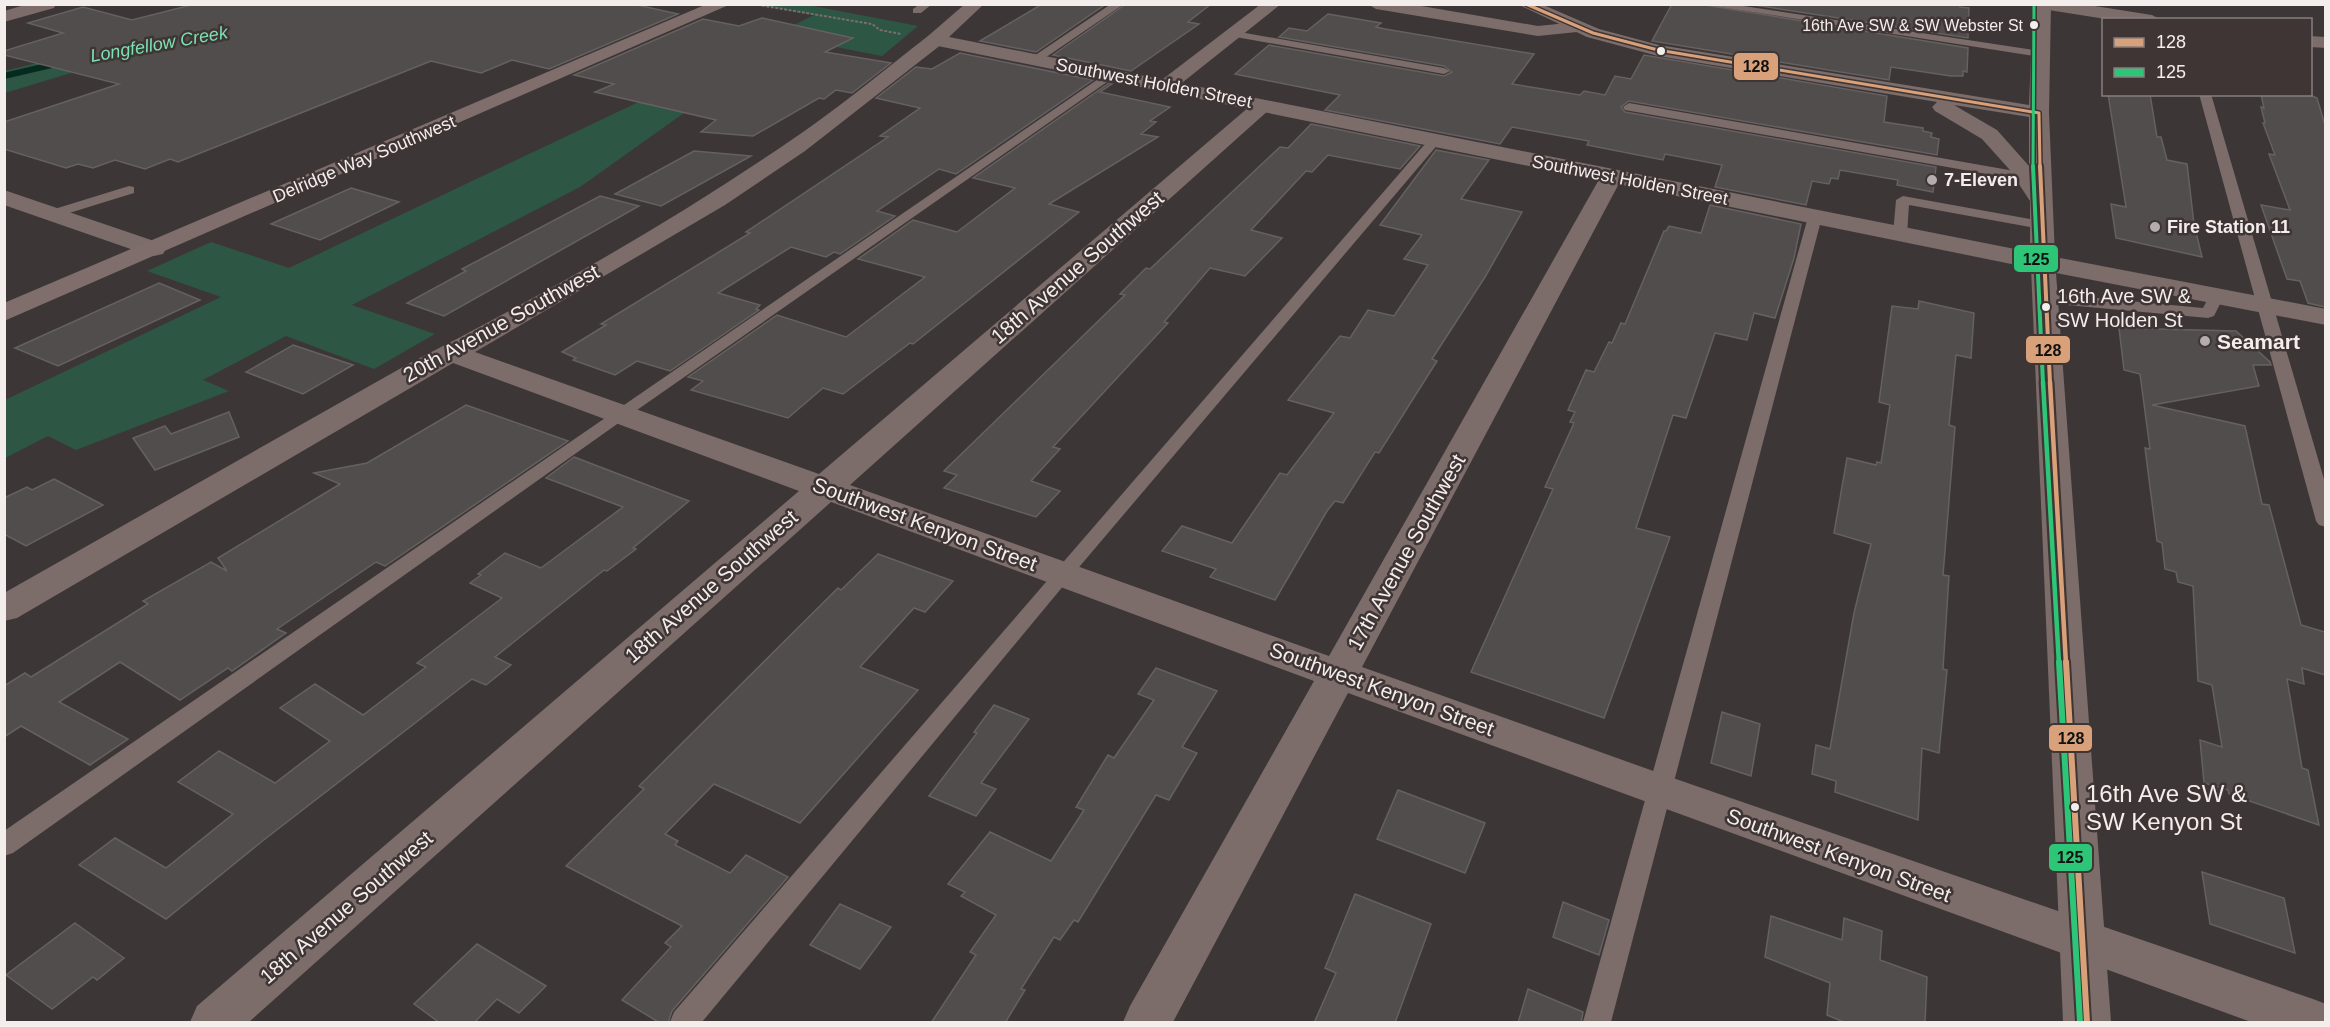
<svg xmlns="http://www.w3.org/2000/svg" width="2330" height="1027" font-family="Helvetica,sans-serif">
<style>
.green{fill:#2e5644}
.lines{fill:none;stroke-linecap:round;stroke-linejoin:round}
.stream{stroke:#062a1d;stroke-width:6}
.building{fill:#524d4d;stroke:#656160;stroke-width:1.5}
.path{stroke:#786d6c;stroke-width:2;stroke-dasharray:3 1.5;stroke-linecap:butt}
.service{fill:#7c6c6a;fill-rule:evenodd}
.minor{fill:#7c6c6a;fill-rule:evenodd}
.tertiary{fill:#7c6c6a;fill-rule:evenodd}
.secondary{fill:#7f6e6b;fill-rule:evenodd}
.bus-1-far3-casing{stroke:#3e3534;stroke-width:6}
.bus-1-far2-casing{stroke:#3e3534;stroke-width:8}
.bus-1-far1-casing{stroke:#3e3534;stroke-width:9}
.bus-1-casing{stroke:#3e3534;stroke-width:10}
.bus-2-far3-casing{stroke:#3e3534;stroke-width:6}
.bus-2-far2-casing{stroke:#3e3534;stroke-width:8}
.bus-2-far1-casing{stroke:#3e3534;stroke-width:9}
.bus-2-casing{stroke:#3e3534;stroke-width:10}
.bus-1-far3{stroke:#d9a179;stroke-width:3}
.bus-1-far2{stroke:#d9a179;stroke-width:4}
.bus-1-far1{stroke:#d9a179;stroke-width:4.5}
.bus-1{stroke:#d9a179;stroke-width:6}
.bus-2-far3{stroke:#2dc577;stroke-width:3}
.bus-2-far2{stroke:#2dc577;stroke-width:4}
.bus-2-far1{stroke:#2dc577;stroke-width:4.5}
.bus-2{stroke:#2dc577;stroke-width:6}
.bus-dot{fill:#f3edec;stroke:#3e3534;stroke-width:2}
.poi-dot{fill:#b3adac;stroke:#3e3534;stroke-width:2}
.labels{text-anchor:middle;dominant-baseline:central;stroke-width:5;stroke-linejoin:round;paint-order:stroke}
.far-bus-label{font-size:16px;fill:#f3edec;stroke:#3e3534;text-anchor:end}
.far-water-label{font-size:18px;font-style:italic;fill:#7be2b3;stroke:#3e3534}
.far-street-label{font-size:18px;fill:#f3edec;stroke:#3e3534}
.far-poi-label{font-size:18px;font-weight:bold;fill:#f3edec;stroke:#3e3534;text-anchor:start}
.bus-label{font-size:20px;fill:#f3edec;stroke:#3e3534;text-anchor:start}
.street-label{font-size:21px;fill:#f3edec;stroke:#3e3534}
.poi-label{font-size:21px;font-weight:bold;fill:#f3edec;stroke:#3e3534;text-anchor:start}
.near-bus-label{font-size:24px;fill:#f3edec;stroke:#3e3534;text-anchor:start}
.line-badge{stroke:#3e3534;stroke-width:2}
.pale-badge-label{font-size:16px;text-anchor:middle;font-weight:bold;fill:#111}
</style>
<rect width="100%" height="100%" fill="#3c3736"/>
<g class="green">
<polygon points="274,5 130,55 5,93 4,71"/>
<polygon points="762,5 808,5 918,26 882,56 831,46 711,117 684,113 580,187 352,305 435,334 374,369 286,336 203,380 229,391 76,450 48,436 5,458 5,400 221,297 147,271 211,242 289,268 704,71 814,15"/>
</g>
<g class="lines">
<polyline class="stream" points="4,76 60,63"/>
</g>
<g class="building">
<polygon points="195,4 633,4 678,14 549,69 512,60 481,73 431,61 178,162 170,159 145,169 115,160 93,168 78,164 66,168 4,149 4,122 119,84 4,55 4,51 63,33 28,23 83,7 132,20"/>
<polygon points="1042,4 1106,4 1036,52 980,41"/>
<polygon points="1126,4 1211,4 1188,22 1199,24 1131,71 1053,55"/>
<polygon points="1672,4 1699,4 1968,48 1967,72 1963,71 1963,76 1951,76 1891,67 1889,80 1652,41"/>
<polygon points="1748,4 1960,4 1960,7 1969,8 1968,38"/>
<polygon points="1328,14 1381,23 1376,27 1385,29 1534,54 1512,84 1580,95 1584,91 1605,95 1615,76 1631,79 1644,55 1887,96 1884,122 1923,128 1923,131 1932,133 1931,137 1939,139 1937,155 1629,101 1621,107 1625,112 1936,167 1933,192 1897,185 1898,180 1840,170 1838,179 1831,178 1829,184 1812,181 1806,205 1715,187 1722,165 1665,154 1663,160 1587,145 1589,141 1512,127 1500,144 1325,110 1340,95 1235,74 1269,45 1444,76 1452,72 1444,66 1279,37 1289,28 1307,31"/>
<polygon points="762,18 853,38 825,52 891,63 852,93 836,90 824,99 819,98 753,136 701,132 716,120 595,92 614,84 574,75 703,19 739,26"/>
<polygon points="960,53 1093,80 956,174 939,169 877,211 895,216 840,254 834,252 826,257 791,247 718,293 760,305 756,309 759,310 670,371 637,361 615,375 573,360 576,358 562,352 606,325 601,324 750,233 746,232 888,137 880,136 920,108 876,98 916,67 932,69"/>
<polygon points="1109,83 1112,84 1100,92 1170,107 1150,121 1156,122 1141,134 1158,137 1049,204 1079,212 913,344 910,343 843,394 823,388 788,418 691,390 703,381 688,377 777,315 846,337 925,277 858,259 913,220 957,232 1015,188 973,178"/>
<polygon points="2108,94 2150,94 2157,137 2161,137 2167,160 2187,164 2194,224 2202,257 2116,238 2111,204 2126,207"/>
<polygon points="2261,94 2308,94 2317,98 2325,125 2325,307 2308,303 2300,281 2287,279 2261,205 2290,210 2269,154 2275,155 2263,123 2265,123 2261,107 2264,108"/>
<polygon points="1311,124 1420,146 1400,169 1328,155 1312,172 1306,171 1251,230 1282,238 1245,276 1210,268 1164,322 1168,323 1053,447 1060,449 1031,481 1060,491 1036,517 944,488 957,475 944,471 1125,295 1120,294 1146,268 1150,269 1280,147 1288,148"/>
<polygon points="1436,150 1489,160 1461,199 1522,212 1485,277 1432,359 1437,361 1379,453 1375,452 1343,503 1335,501 1327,511 1275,600 1210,577 1216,569 1162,551 1182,526 1232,543 1280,473 1287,475 1334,413 1288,400 1340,336 1350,338 1368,310 1394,316 1428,265 1404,259 1422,235 1380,225"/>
<polygon points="694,151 751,156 661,206 615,194"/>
<polygon points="351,188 399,202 320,240 271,224"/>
<polygon points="600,196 639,206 444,316 407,303 466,271 462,269"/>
<polygon points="1710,205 1801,224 1794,258 1775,318 1754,313 1747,340 1715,333 1686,418 1673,415 1636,528 1670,537 1604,718 1471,672 1553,489 1545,487 1574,423 1570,422 1575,412 1568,410 1586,370 1594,372 1609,342 1612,343 1621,323 1625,324 1664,231 1666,231 1669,226 1701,233"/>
<polygon points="159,283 200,300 58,366 15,348"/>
<polygon points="1919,301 1974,313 1971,358 1956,355 1949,425 1955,427 1943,575 1949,576 1943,669 1947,670 1939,753 1922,748 1918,820 1835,792 1836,781 1812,774 1816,745 1830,749 1854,613 1871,544 1834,533 1847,458 1876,465 1877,462 1881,463 1890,405 1879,402 1892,306 1918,309"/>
<polygon points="2119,328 2236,331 2270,362 2271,365 2253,365 2259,386 2152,405 2245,426 2262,504 2269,505 2301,625 2325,632 2325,675 2302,668 2304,684 2287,679 2302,768 2308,770 2319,825 2229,794 2228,790 2204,783 2200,740 2222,747 2212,685 2198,681 2193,586 2178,582 2176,572 2165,569 2162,543 2157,541 2145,448 2150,449 2140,374 2124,370"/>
<polygon points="293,345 353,365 303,394 246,372"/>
<polygon points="466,405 568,441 385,566 376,562 277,629 286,633 232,671 228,668 180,700 120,662 59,702 128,739 90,765 21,726 4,737 4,686 25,673 31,677 148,604 143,601 211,562 227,571 218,558 340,484 314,473 367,463"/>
<polygon points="229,412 239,437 155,470 133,438 165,426 171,434"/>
<polygon points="574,457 689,501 633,548 636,549 607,571 604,570 495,657 511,665 486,685 472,679 265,839 166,919 79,865 115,838 166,868 233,814 178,782 219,751 275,783 330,741 280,708 315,684 363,715 426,667 417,663 502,598 470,583 481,575 478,574 505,553 541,568 623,507 546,478"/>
<polygon points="54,479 103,505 26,546 4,534 4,498 27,487 32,490"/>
<polygon points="878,554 953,581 925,612 914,608 860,667 918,690 800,823 714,784 665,834 678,841 675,845 730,873 746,855 788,877 672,1011 668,1023 660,1023 622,1000 671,947 665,943 682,926 566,866 644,789 639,786 838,588 841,590"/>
<polygon points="1156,668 1217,691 1182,747 1197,753 1169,800 1156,795 1078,922 1074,920 1060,940 1054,937 1021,989 1025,990 1005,1023 931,1023 976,955 970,952 996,915 961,896 965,892 948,884 990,832 1051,861 1084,810 1076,807 1108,755 1114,758 1154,700 1138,694"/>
<polygon points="994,705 1029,719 981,783 996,789 976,816 929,796 977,733 974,732"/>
<polygon points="1722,712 1760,724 1751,776 1711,763"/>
<polygon points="1398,790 1485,823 1465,873 1377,839"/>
<polygon points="2202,872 2284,898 2295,953 2210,924"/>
<polygon points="1355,894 1431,924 1395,1023 1314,1023 1336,973 1325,968"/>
<polygon points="1563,902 1609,920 1599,955 1553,937"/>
<polygon points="840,904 891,927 860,969 810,945"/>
<polygon points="1771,916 1842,940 1844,918 1882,931 1880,960 1927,977 1925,1023 1846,1023 1827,1015 1830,983 1765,957"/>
<polygon points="75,923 124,958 97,980 93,977 52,1009 6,975"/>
<polygon points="477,944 546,986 519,1013 497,999 474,1023 440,1023 414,1004"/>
<polygon points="1528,989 1583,1012 1581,1023 1518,1023"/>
</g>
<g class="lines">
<polyline class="path" points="753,4 872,24 880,30 901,34"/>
<g class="service">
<polygon points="920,4 932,4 921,13 913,13 913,9"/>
<polygon points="1111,4 1124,4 1039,62 1031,62 1031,58"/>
<polygon points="1701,4 1730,4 2040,51 2046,54 2040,57"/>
<polygon points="1234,31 1444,68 1450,71 1444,74 1230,36 1229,34"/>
<polygon points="1107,73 1117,75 627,417 13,853 4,856 4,831"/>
<polygon points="2199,94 2211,94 2326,486 2326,527 2319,525 2316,521"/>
<polygon points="1629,103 2026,173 2033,177 2026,181 1625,110 1623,107"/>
<polygon points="1435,136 1439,137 1439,143 1069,579 702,1022 670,1022 674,1012 1431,137"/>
<polygon points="129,186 134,187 134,193 53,218 46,214 48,211"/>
<polygon points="1903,196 2041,221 2048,225 2041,229 1909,205 1907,234 1900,238 1893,234 1896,200"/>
<polygon points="1815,213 1822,217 1611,1022 1583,1022 1808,217"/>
<polygon points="2216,291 2224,296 2214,316 2208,318 2045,303 2037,298 2045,293 2203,308 2211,293"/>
</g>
<g class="minor">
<polygon points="28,4 56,4 54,8 4,22 4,11"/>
<polygon points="1261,4 1281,4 1173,90 1159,90 1156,86 1159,82"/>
<polygon points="1368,4 1410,4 1538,26 1577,22 1586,27 1577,32 1538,36 1376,9"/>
<polygon points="2034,4 2082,4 2152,15 2161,20 2112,20 2042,9"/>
<path d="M935 34 942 36 944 40 942 44 805 151 725 205 475 352 819 474 1256 101H1270L1273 105 1270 109 850 485 1329 656 1601 176 1604 171H1620L1623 176 1362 667 1673 778 2313 999 2326 1004V1022H2251L1348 693 1173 1022H1123L1130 1006 1314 681 831 502 249 1022H190L197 1006 799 491 453 363 17 618 4 621V593L410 363C539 297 667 225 787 143 836 110 882 72 928 36Z"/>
<polygon points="2310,36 2326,37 2326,48 2310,47"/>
<polygon points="4,190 163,244 166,249 163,254 154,256 145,254 4,205"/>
</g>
<path class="tertiary" d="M965 4H984L949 37 2030 252V201L2009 169 1982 139 1935 111 1932 107 1937 102 1658 56 1587 37 1517 4H1541L1599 29 1659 45 2029 105 2033 4H2051L2049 113 2055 257 2326 309V325L2056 273 2111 1022H2063L2031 268 928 44 926 40 928 36ZM1954 105 2029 117V166L1997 130Z"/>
<polygon class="secondary" points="707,4 731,4 4,321 4,303"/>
<defs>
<polyline id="bus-1-far3" points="1526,4 1593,33 1658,50 2039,113 2040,167"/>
<polyline id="bus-1-far2" points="2040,166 2050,383"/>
<polyline id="bus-1-far1" points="2050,382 2066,664"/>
<polyline id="bus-1" points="2066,662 2087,1022"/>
<polyline id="bus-2-far3" points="2033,167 2034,4"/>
<polyline id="bus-2-far2" points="2033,166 2043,383"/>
<polyline id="bus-2-far1" points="2043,382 2059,664"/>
<polyline id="bus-2" points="2059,662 2080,1022"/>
</defs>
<use href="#bus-1-far3" class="bus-1-far3-casing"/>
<use href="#bus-1-far2" class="bus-1-far2-casing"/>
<use href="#bus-1-far1" class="bus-1-far1-casing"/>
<use href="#bus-1" class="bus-1-casing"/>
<use href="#bus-2-far3" class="bus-2-far3-casing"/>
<use href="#bus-2-far2" class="bus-2-far2-casing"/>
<use href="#bus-2-far1" class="bus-2-far1-casing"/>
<use href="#bus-2" class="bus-2-casing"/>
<use href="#bus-1-far3" class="bus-1-far3"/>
<use href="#bus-1-far2" class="bus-1-far2"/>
<use href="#bus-1-far1" class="bus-1-far1"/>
<use href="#bus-1" class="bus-1"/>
<use href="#bus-2-far3" class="bus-2-far3"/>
<use href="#bus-2-far2" class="bus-2-far2"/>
<use href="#bus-2-far1" class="bus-2-far1"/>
<use href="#bus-2" class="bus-2"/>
</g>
<g class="bus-dot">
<circle cx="2034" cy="25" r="5"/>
<circle cx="1661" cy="51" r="5"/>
<circle cx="2046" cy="307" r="5"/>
<circle cx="2075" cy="807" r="5"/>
</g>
<g class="poi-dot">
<circle cx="1932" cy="180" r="6"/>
<circle cx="2155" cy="227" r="6"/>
<circle cx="2205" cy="341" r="6"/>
</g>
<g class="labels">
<g class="far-bus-label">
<text x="2023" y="25">16th Ave SW &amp; SW Webster St</text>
</g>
<g class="far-water-label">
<text transform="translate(159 44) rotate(-10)">Longfellow Creek</text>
</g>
<g class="far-street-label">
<text transform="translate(1154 83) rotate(11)">Southwest Holden Street</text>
<text transform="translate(364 159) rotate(-23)">Delridge Way Southwest</text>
<text transform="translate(1630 180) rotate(11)">Southwest Holden Street</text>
</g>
<g class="far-poi-label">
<text x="1944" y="180">7-Eleven</text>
<text x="2167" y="227">Fire Station 11</text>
</g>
<g class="bus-label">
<text x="2057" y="296">16th Ave SW &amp;<tspan x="2057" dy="24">SW Holden St</tspan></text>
</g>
<g class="street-label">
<text transform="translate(1077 267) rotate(-41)">18th Avenue Southwest</text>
<text transform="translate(501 323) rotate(-29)">20th Avenue Southwest</text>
<text transform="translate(925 524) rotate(20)">Southwest Kenyon Street</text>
<text transform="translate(1406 552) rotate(-61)">17th Avenue Southwest</text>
<text transform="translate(711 586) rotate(-41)">18th Avenue Southwest</text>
<text transform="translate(1382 689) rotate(20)">Southwest Kenyon Street</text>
<text transform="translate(1839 855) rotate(20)">Southwest Kenyon Street</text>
<text transform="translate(346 907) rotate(-41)">18th Avenue Southwest</text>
</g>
<g class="poi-label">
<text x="2217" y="341">Seamart</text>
</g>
<g class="near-bus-label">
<text x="2086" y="793">16th Ave SW &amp;<tspan x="2086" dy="28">SW Kenyon St</tspan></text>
</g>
</g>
<g class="line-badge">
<rect x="1733" y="52" width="46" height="29" rx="6" fill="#d9a179"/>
<rect x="2013" y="244" width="46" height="29" rx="6" fill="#2dc577"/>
<rect x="2025" y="335" width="46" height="29" rx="6" fill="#d9a179"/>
<rect x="2048" y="724" width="45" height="28" rx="6" fill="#d9a179"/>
<rect x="2048" y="843" width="45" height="29" rx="6" fill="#2dc577"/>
</g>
<g class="pale-badge-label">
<text x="1756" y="72">128</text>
<text x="2036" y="265">125</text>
<text x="2048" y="356">128</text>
<text x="2071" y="744">128</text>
<text x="2070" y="863">125</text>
</g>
<rect width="2330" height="1027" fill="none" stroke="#f3edec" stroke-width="12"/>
<rect x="2102" y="18" width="210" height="78" fill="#3e3534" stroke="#867f7e" stroke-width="1.5"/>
<rect x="2114" y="38" width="30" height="9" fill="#d9a179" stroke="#867f7e" stroke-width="1.5"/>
<text x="2156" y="48" font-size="18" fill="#f3edec">128</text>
<rect x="2114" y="68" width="30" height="9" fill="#2dc577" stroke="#867f7e" stroke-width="1.5"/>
<text x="2156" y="78" font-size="18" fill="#f3edec">125</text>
</svg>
